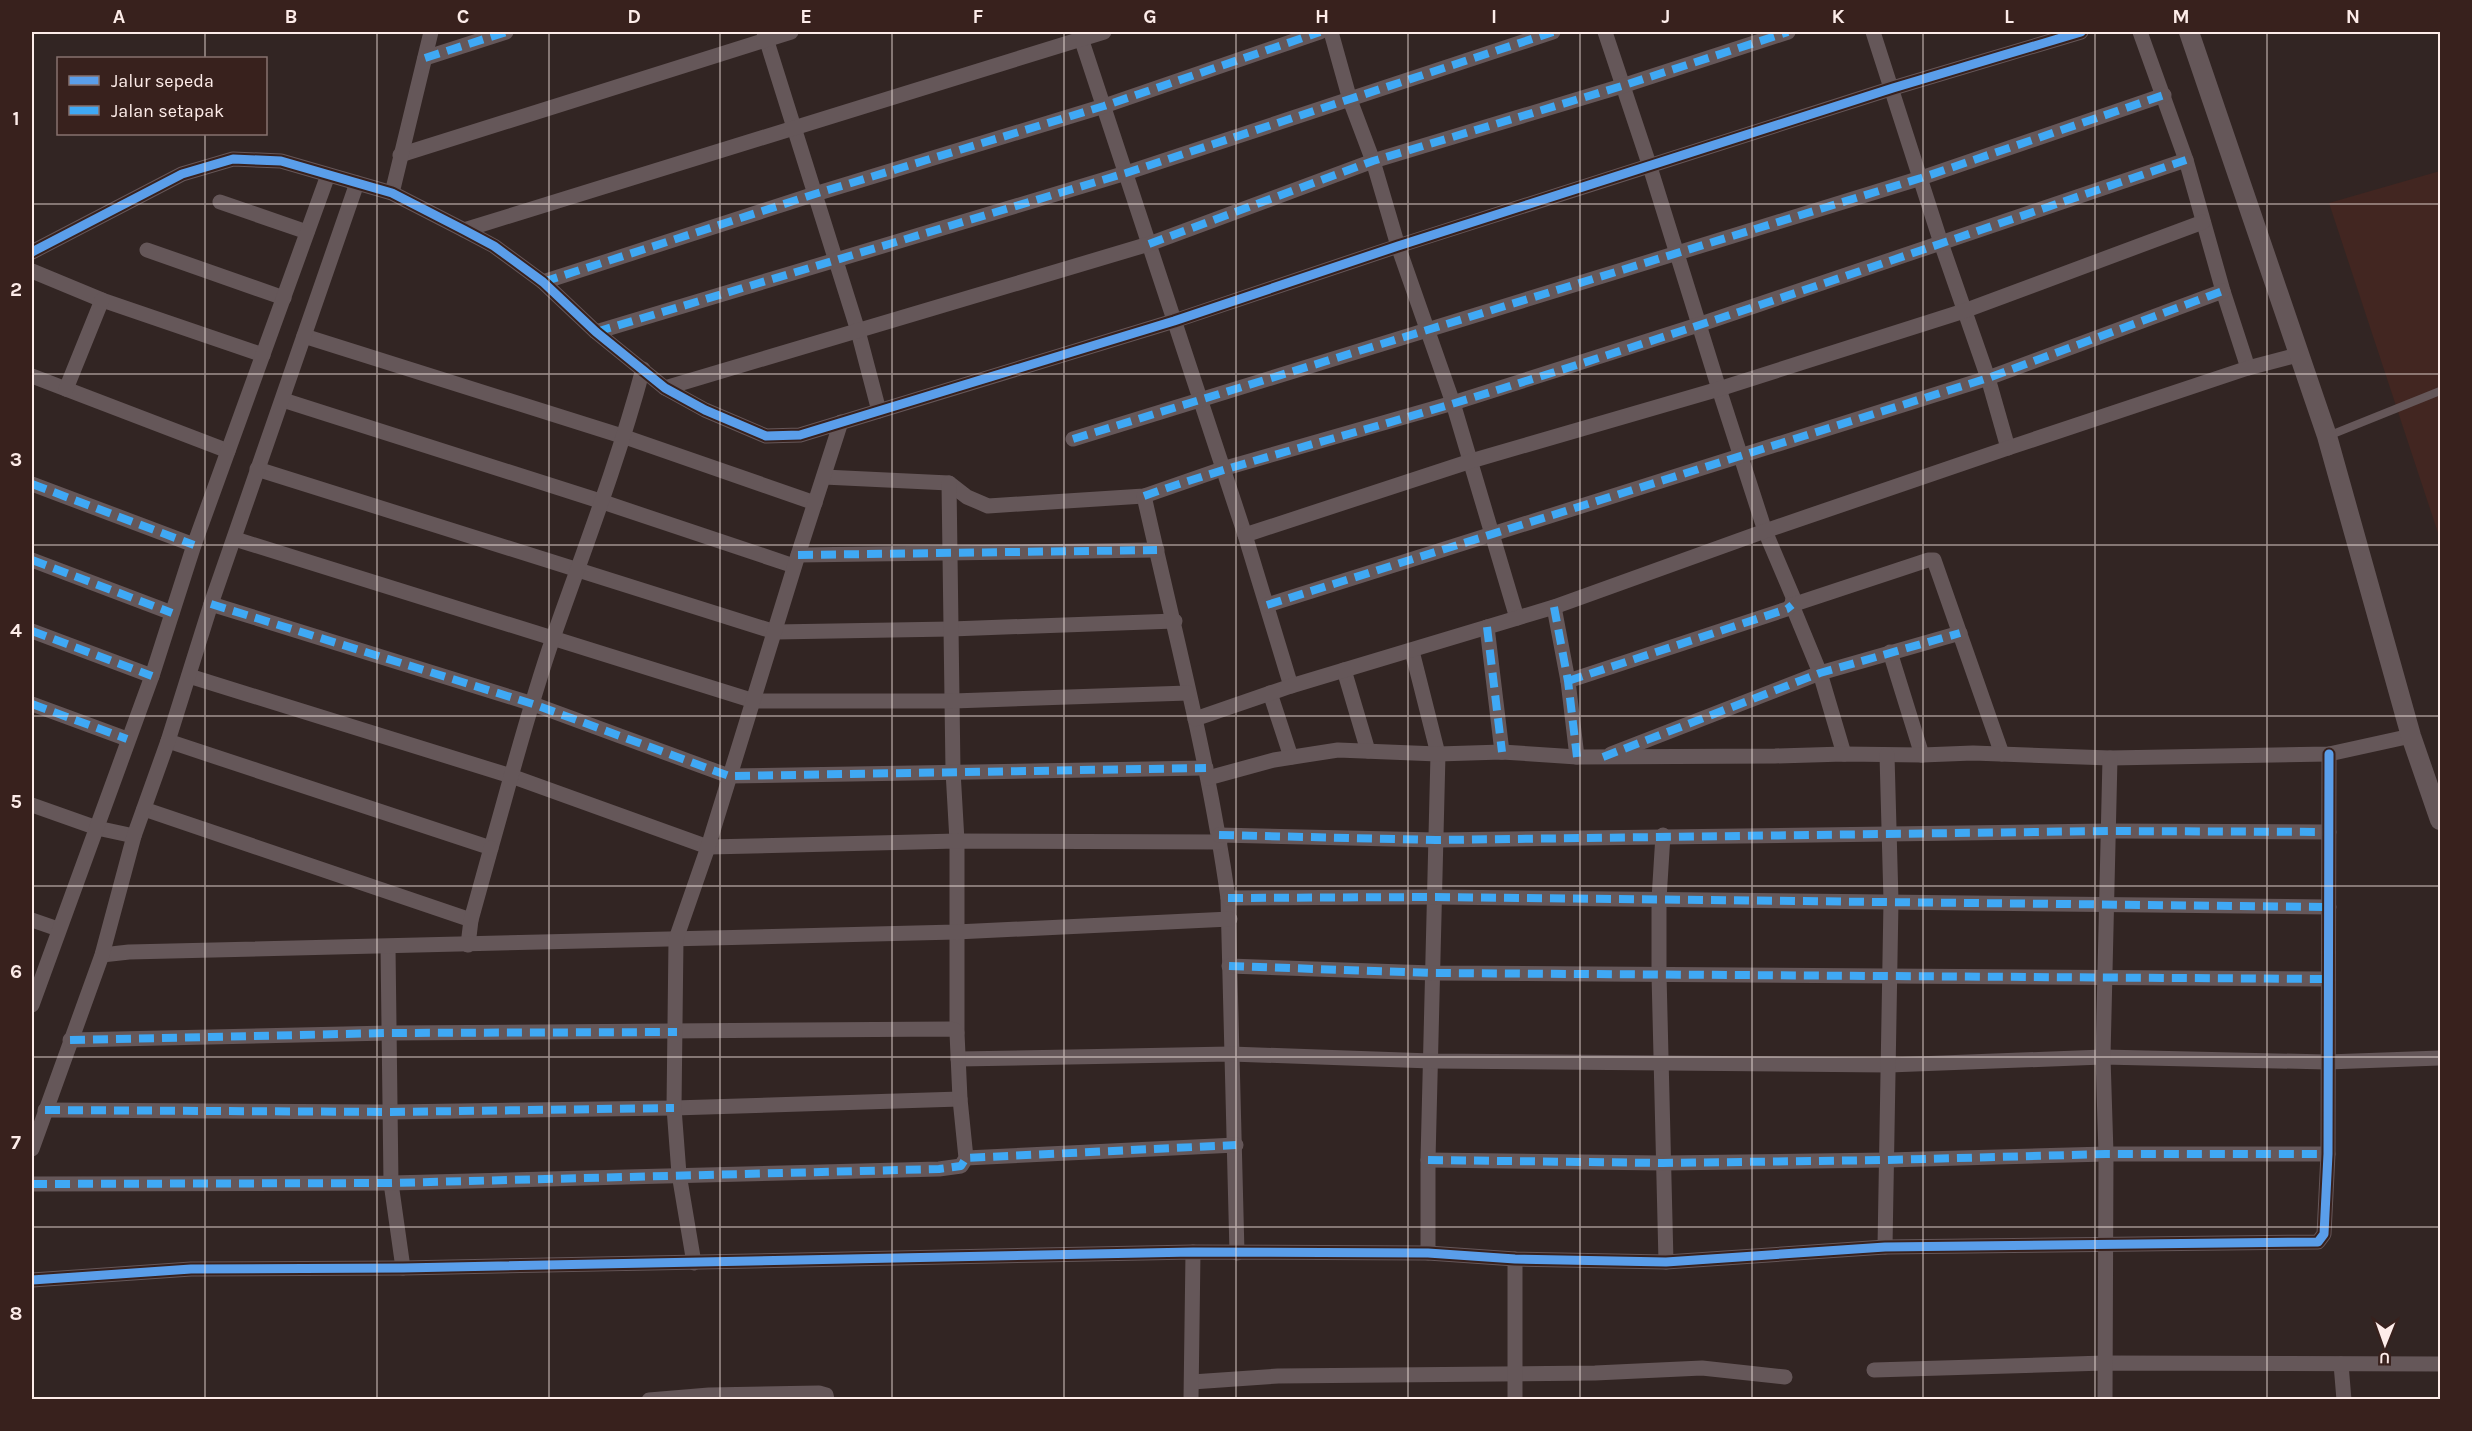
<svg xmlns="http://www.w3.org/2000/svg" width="2472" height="1431" font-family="Karla,sans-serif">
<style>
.built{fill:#422621}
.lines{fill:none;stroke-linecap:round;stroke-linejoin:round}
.service{stroke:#655759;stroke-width:8}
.minor{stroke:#655759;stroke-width:15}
.tertiary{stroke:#655759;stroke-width:20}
.quiet{stroke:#3fa9f5;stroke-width:8;stroke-dasharray:15 8;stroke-linecap:butt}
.cycleway-casing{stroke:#38211d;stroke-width:13}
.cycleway{stroke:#5a9eea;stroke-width:9}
.grid{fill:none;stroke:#fdece9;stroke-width:1.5;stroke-opacity:0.55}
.neatline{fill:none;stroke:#fdece9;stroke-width:2}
.grid-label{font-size:20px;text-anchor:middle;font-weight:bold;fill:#fdece9}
</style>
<rect width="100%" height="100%" fill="#322523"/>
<polygon class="built" points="2440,171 2440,539 2329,203"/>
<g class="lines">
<polyline class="service" points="2328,436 2440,391"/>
<g class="minor">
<polyline points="764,32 858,331 879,411"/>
<polyline points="1079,32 1245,535 1291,686"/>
<polyline points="1331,32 1350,100 1373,161 1398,246 1453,403 1517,618"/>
<polyline points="1605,32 1650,167 1719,389 1765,531 1793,597 1792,605 1820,673 1844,754"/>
<polyline points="1873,32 1941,243 1988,378 2008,448"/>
<polyline points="2140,32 2186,160 2223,291 2248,368"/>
<polyline points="425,58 506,32"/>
<polyline points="400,155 791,32"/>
<polyline points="392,193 431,32"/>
<polyline points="220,202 307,232"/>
<polyline points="464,230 1104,32"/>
<polyline points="147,250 284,298"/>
<polyline points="32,252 182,174 233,159 281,161 392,193 464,230 494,246 543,282 596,332 665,388 705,410 766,436 800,435 1174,321 1398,246 1893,88 2081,32"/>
<polyline points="32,271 102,300 263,355"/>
<polyline points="543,282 815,194 1104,106 1320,32"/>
<polyline points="596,332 1126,173 1553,32"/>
<polyline points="304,336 625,437 815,503"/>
<polyline points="32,376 228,451"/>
<polyline points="665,388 1149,244 1373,161 1622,86 1788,32"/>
<polyline points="66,389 102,300"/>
<polyline points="283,400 603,502 794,566"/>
<polyline points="1073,439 1921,178 2164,95"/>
<polyline points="257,469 775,632 951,629 1175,621"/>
<polyline points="824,477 949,483 967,497 988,506 1144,496 1222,469 1453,403 1698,325 2186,160"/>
<polyline points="949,483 953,771 957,841 957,1033"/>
<polyline points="32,484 194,545"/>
<path d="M1144 496C1174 630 1209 762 1228 898L1237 1253"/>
<polyline points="1245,535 1471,461 1719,389 1964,311 2203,222"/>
<polyline points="235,539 754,701 953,701 1188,693"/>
<polyline points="798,555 1157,550"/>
<polyline points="32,560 172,613"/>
<polyline points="211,604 533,704 729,776 1206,768"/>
<polyline points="1267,605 1988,378 2223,291"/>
<polyline points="1554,607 1568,681 1577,757"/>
<polyline points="1487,627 1502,752"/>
<polyline points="32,631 152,676"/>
<polyline points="1412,651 1438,754 1428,1160 1428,1253"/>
<polyline points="1890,652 1922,755"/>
<polyline points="1344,670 1368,751"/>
<polyline points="189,676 511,776 708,847 957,841 1220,842"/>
<polyline points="1568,681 1787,609 1792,605 1928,560 1934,560 2002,754"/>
<polyline points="1270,693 1291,757"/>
<polyline points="32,704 127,739"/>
<polyline points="1195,719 1291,686 1554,607 1765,531 2008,448 2248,368 2298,355"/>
<path d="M168 741 491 848C511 778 529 707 553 638 585 547 618 462 643 369"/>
<polyline points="1611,754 1820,673 1960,633"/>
<polyline points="1208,778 1274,760 1338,750 1438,754 1502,752 1577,757 1775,756 1844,754 1922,755 1973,753 2110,758 2329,754 2411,736"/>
<polyline points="32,805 97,828 134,836"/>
<polyline points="144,809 471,920"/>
<polyline points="1219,835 1436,840 2108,831 2329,832"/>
<polyline points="1663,835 1659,899 1659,974 1666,1262"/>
<polyline points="1228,898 1435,897 2329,907"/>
<polyline points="32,920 58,929"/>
<polyline points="468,945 471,920 491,848"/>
<polyline points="388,947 391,1183 403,1268"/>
<polyline points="102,955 129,952 956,932 1230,919"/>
<polyline points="1229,966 1433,973 2328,979"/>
<polyline points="32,1005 152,676 194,545 328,175"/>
<polyline points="958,1059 1231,1054 1431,1061 1889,1065 2103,1057 2327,1062 2440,1058"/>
<polyline points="45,1110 390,1112 674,1108 960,1099"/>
<polyline points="32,1149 102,955 134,836 168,741 211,604 357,183"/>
<polyline points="966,1158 1236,1145"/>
<polyline points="1428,1160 1663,1163 1887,1160 2106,1154 2328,1154"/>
<polyline points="32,1184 391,1183 939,1169 961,1166 966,1158 960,1099 957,1033 955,1030 950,1029 389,1033 70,1040"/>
<polyline points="1885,1247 1891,901 1887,755"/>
<polyline points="694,1263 679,1174 674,1108 676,939 708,847 798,555 841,422"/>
<polyline points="32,1280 191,1269 403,1268 1193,1252 1428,1253 1515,1259 1666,1262 1885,1247 2318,1242 2324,1234 2328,1154 2329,754"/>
<polyline points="2341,1364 2344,1400"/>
<polyline points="1874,1370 2105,1363 2440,1364"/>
<polyline points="1192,1382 1278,1376 1595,1373 1702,1368 1785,1377"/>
<polyline points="649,1400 709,1395 819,1393 826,1395 827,1400"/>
<polyline points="1191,1400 1193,1252"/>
<polyline points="1515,1400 1515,1259"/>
<polyline points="2105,1400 2106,1154 2103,1057 2110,758"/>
</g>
<polyline class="tertiary" points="2189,32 2327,436 2411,736 2440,820"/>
<g class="quiet">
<polyline points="425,58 506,32"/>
<polyline points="1149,244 1373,161 1622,86 1788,32"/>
<polyline points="543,282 815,194 1104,106 1320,32"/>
<polyline points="596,332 1126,173 1553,32"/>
<polyline points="1073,439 1921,178 2164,95"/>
<polyline points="32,484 194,545"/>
<path d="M1144 496C1246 460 1351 435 1455 403 1701 328 1943 242 2186 160"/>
<polyline points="798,555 1157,550"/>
<polyline points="32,560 172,613"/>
<polyline points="211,604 533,704 729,776 1206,768"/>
<polyline points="1267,605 1988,378 2223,291"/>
<polyline points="1554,607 1568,681 1577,757"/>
<polyline points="1487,627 1502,752"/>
<polyline points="32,631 152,676"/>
<polyline points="1568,681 1787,609 1792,605"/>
<polyline points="32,704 127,739"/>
<polyline points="1603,757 1820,673 1960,633"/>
<polyline points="1219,835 1436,840 2108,831 2329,832"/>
<polyline points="1228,898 1435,897 2329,907"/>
<polyline points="1229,966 1433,973 2328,979"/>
<polyline points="70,1040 389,1033 677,1032"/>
<polyline points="45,1110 390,1112 674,1108"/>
<polyline points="1428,1160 1663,1163 1887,1160 2106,1154 2328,1154"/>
<polyline points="32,1184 391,1183 939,1169 961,1166 966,1158 1236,1145"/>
</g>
<defs>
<g id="cycleway">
<polyline points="32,252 182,174 233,159 281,161 392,193 464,230 494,246 543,282 596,332 665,388 705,410 766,436 800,435 1174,321 1398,246 1893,88 2081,32"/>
<polyline points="32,1280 191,1269 403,1268 1193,1252 1428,1253 1515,1259 1666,1262 1885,1247 2318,1242 2324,1234 2328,1154 2329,754"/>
</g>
</defs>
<use href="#cycleway" class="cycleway-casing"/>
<use href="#cycleway" class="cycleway"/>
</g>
<path class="grid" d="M205 32V58M377 32V1400M549 32V1400M720 32V1400M892 32V1400M1064 32V1400M1236 32V1400M1408 32V1400M1580 32V1400M1752 32V1400M1923 32V1400M2095 32V1400M2267 32V1400M205 134V1400M32 204H2440M32 374H2440M32 545H2440M32 716H2440M32 886H2440M32 1057H2440M32 1227H2440"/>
<rect width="2472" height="1431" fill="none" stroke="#38211d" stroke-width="66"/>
<rect x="57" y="57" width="210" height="78" fill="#38211d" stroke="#87726f" stroke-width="1.5"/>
<rect x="69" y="76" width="30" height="9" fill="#5a9eea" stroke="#87726f" stroke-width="1.5"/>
<text x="111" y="87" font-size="18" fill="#fdece9">Jalur sepeda</text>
<rect x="69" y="106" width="30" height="9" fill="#3fa9f5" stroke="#87726f" stroke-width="1.5"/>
<text x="111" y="117" font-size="18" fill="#fdece9">Jalan setapak</text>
<g transform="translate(2385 1344) rotate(181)" stroke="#38211d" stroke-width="4.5" paint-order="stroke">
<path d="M0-4.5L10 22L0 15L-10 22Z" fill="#fdece9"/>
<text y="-9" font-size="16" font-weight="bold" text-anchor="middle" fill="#fdece9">U</text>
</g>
<rect x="33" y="33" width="2406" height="1365" class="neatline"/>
<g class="grid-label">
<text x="119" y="23">A</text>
<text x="291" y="23">B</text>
<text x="463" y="23">C</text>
<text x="634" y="23">D</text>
<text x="806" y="23">E</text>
<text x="978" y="23">F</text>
<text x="1150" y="23">G</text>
<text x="1322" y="23">H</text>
<text x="1494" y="23">I</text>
<text x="1666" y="23">J</text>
<text x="1838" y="23">K</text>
<text x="2009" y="23">L</text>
<text x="2181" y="23">M</text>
<text x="2353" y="23">N</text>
<text x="16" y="125">1</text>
<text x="16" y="296">2</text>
<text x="16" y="466">3</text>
<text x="16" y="637">4</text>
<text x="16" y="808">5</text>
<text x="16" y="978">6</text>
<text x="16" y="1149">7</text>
<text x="16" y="1320">8</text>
</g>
</svg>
